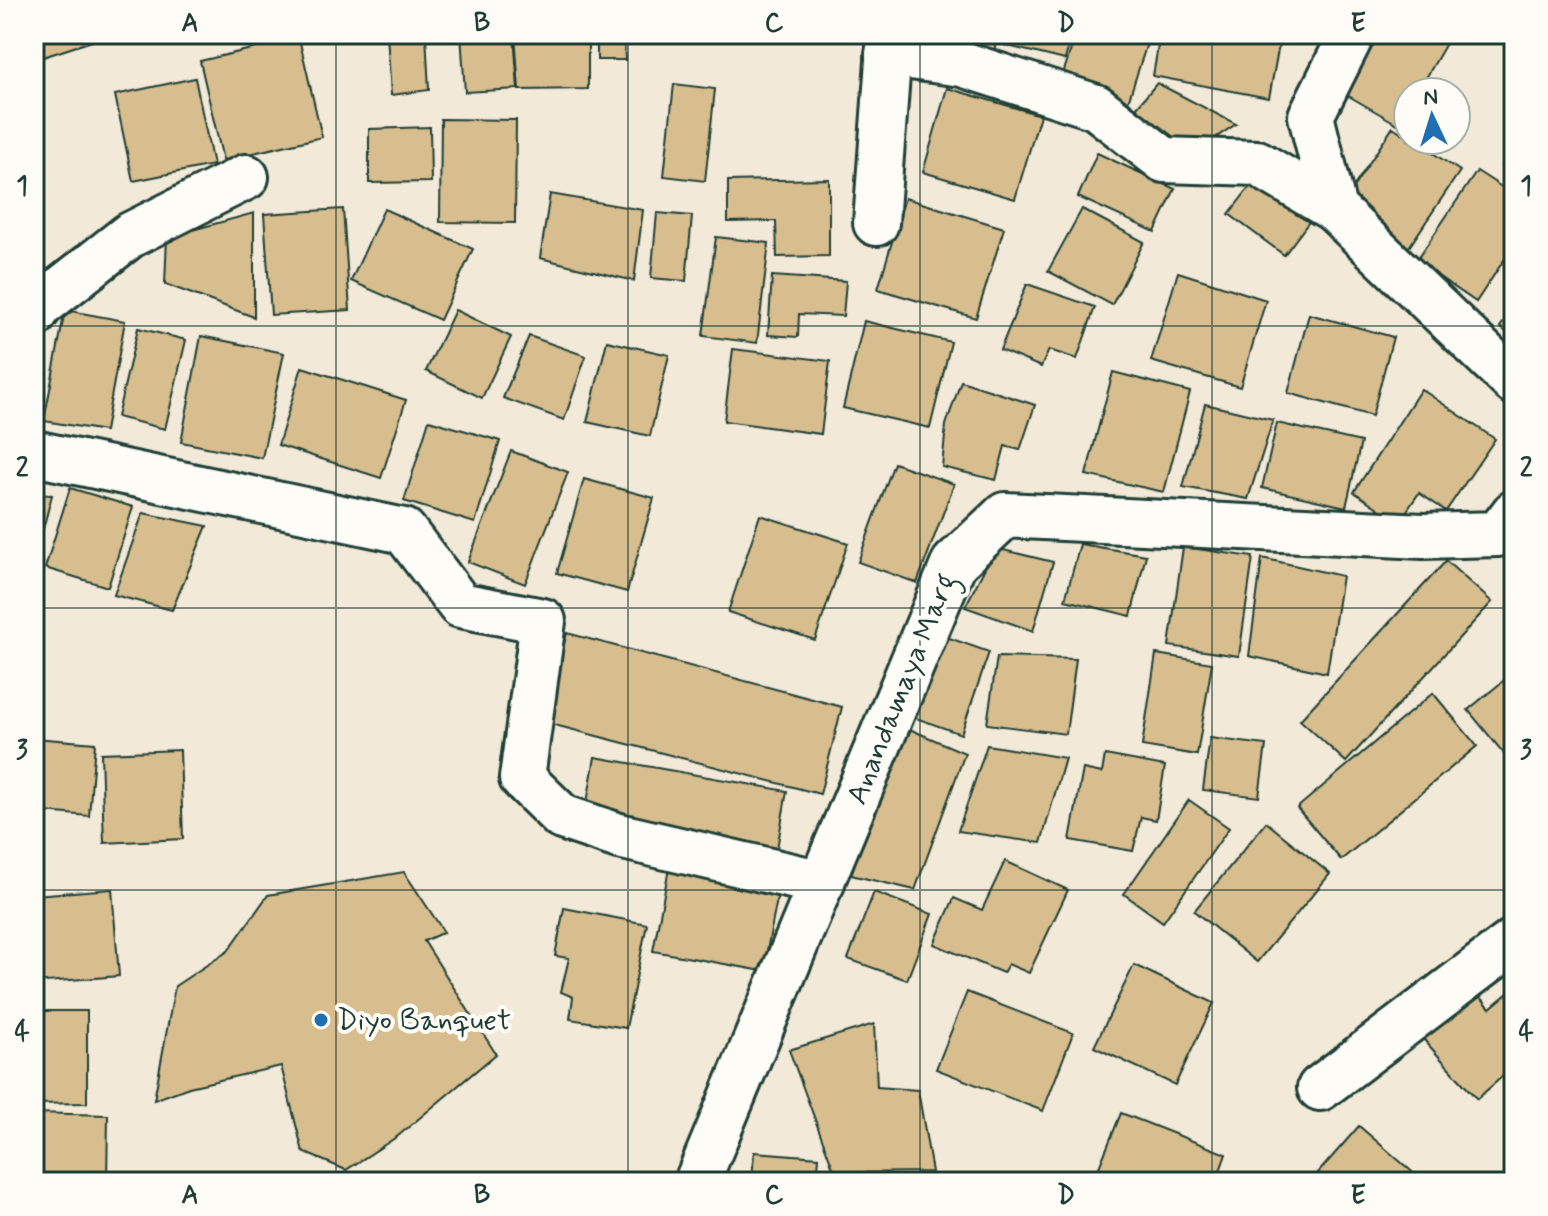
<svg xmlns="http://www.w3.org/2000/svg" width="1548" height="1216" font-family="Mynerve,sans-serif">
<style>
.building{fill:#d8be8e;stroke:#1f3d34;stroke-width:2}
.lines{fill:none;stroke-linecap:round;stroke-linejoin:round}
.minor-casing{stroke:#1f3d34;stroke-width:50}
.minor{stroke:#fdfcf7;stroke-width:44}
.grid{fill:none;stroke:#1f3d34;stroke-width:2;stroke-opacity:0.55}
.poi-dot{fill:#1f6fb2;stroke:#fdfcf7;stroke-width:3}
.labels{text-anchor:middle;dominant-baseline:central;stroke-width:8;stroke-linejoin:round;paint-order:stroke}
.street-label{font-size:30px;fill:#1f3d34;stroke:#fdfcf7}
.poi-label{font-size:30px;fill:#1f3d34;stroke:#fdfcf7;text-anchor:start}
.neatline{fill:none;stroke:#1f3d34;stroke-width:3}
.grid-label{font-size:26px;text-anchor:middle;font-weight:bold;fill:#1f3d34}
</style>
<rect width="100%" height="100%" fill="#f2e9d8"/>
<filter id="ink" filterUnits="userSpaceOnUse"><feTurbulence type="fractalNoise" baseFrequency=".0125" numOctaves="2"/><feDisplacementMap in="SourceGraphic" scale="16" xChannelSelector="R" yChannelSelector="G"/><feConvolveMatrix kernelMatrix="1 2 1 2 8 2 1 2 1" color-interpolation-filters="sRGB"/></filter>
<g filter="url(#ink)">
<g class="building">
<polygon points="34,34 100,34 101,38 34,60"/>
<polygon points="387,34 426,34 429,90 391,95"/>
<polygon points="461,34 514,34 518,89 465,92"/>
<polygon points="515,34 588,34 588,89 519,90"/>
<polygon points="597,34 745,34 745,38 624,38 625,60 597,60"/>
<polygon points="938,34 998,34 994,51 937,37"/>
<polygon points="1007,34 1072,34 1065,60 1004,45"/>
<polygon points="1076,34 1150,34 1127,105 1060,83"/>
<polygon points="1160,34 1281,34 1269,98 1153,76"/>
<polygon points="1364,34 1437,34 1448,40 1418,92 1408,92 1408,109 1399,125 1333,87"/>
<polygon points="299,38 322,137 223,160 200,61"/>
<polygon points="195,78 213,165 133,181 115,95"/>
<polygon points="1157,83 1236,124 1197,150 1131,114"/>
<polygon points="674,84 715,89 705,181 664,176"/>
<polygon points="947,88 1040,115 1015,199 923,172"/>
<polygon points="441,119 516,120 515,223 440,222"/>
<polygon points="430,127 431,182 369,183 369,129"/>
<polygon points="1393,127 1408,137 1408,140 1413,140 1460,171 1405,253 1339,209"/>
<polygon points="1514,129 1514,170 1502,166"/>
<polygon points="1097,153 1175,189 1155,232 1078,197"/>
<polygon points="1477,171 1514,195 1514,245 1476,302 1416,261"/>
<polygon points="1259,175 1314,215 1284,255 1229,214"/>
<polygon points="829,179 829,256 777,257 776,221 728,222 728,181"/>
<polygon points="550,194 643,210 634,281 540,258"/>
<polygon points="905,198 1004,228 976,318 878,289"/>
<polygon points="343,209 350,310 271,315 264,214"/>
<polygon points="384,209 473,249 440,320 351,281"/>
<polygon points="1082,209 1144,242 1112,305 1048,271"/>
<polygon points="254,213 254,317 165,284 167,237"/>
<polygon points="657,213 692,216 686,281 651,278"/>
<polygon points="716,237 769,243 757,343 703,336"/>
<polygon points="1178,272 1266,300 1240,387 1151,361"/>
<polygon points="772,276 846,281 843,316 799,314 798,337 768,335"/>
<polygon points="1027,284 1095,307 1077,359 1049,350 1041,367 1000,350"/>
<polygon points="1514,308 1514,338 1500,327"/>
<polygon points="65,310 125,321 105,431 44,421"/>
<polygon points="455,310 511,337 482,398 426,371"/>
<polygon points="1309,314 1393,337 1372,416 1288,393"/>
<polygon points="864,321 951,342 930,428 843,408"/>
<polygon points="138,328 186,340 165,429 117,417"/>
<polygon points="201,336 284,353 262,458 181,442"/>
<polygon points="529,336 586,356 564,420 503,398"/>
<polygon points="607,341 669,355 650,436 587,422"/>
<polygon points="733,349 830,361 821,434 724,421"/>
<polygon points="302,367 406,400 381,478 278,445"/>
<polygon points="1113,372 1190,392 1164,492 1086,475"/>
<polygon points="961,381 1035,405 1020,450 1005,446 996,480 942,467 946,425"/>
<polygon points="1421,389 1495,439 1446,511 1419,493 1399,522 1354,492"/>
<polygon points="1205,404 1273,420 1248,499 1183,487"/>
<polygon points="429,420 500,441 475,523 404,501"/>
<polygon points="1277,423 1361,442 1346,507 1262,488"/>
<polygon points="511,451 568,472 525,584 468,562"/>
<polygon points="894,463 954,484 917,583 858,562"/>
<polygon points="584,479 654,498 627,592 557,573"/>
<polygon points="70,488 133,507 108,587 45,568"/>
<polygon points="34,494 52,495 34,563"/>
<polygon points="143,513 207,526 172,610 114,595"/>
<polygon points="760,515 848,543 815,640 728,612"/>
<polygon points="1080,544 1146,555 1131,616 1065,600"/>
<polygon points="1183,547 1253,557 1239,656 1169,646"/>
<polygon points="995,548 1053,562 1033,631 965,607"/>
<polygon points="1262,558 1342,576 1327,673 1249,656"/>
<polygon points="1446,561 1492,602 1346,762 1300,720"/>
<polygon points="567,633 842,707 820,794 543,722"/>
<polygon points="938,634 989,652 961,734 910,716"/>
<polygon points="1156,654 1212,663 1197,755 1142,746"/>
<polygon points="997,657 1076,659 1066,734 987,724"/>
<polygon points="1514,672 1514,766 1468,710"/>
<polygon points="1433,693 1477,746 1341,860 1297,808"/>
<polygon points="900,725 965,753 915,890 851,875"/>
<polygon points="34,738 95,743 89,816 34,811"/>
<polygon points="1210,738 1266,745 1259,797 1203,790"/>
<polygon points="987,745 1065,758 1041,843 958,831"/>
<polygon points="180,750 183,839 104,843 101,753"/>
<polygon points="1105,755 1165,766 1156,820 1141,817 1133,851 1070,840 1083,769 1102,773"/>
<polygon points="595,757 787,791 776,854 584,820"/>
<polygon points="1189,800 1229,828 1163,922 1124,894"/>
<polygon points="1266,822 1330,874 1257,962 1194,911"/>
<polygon points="1005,861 1068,890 1029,973 1008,964 1003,973 934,944 954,898 982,910"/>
<polygon points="670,863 780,884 763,971 653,951"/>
<polygon points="404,872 444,932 424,941 496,1054 398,1136 346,1170 303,1152 281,1066 189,1087 154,1100 175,986 228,951 268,895"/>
<polygon points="112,889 119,976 34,983 34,895"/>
<polygon points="874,892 932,914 907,980 848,959"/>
<polygon points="564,908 647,924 626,1028 570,1019 573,997 561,992 569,958 555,956"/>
<polygon points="1134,965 1214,1003 1175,1085 1094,1047"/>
<polygon points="1469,983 1490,1008 1514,988 1514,1066 1477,1099 1416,1031"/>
<polygon points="967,992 1073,1033 1043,1111 936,1069"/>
<polygon points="34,1011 87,1011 87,1103 34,1104"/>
<polygon points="874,1024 877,1087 918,1090 932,1172 835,1173 789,1050"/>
<polygon points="34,1113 108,1115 107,1182 34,1182"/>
<polygon points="1121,1113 1226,1154 1216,1182 1093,1182"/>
<polygon points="1359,1126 1424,1182 1310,1182"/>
<polygon points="754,1152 819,1157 817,1182 752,1182"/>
</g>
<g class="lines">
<defs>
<g id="minor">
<polyline points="1352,34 1311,116 1334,209 1514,382"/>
<polyline points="888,54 962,64 1096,107 1164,160 1257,163 1334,209"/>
<polyline points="876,223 890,34"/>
<polyline points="34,315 41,305 130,235 246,177"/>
<polyline points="34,453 404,531 460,605 543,621 522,778 562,817 619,836 822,883"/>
<polyline points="1320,1088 1514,941"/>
<polyline points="697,1182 954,563 1005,515 1423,536 1498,534 1514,513"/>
</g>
</defs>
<use href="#minor" class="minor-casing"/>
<use href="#minor" class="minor"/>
</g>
</g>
<path class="grid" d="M336 34V1182M628 34V1182M920 34V1182M1212 34V1182M34 326H1514M34 608H1514M34 890H1514"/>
<circle class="poi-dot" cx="321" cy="1020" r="8"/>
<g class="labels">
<g class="street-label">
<text transform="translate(902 689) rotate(-68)">Anandamaya Marg</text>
</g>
<g class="poi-label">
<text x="337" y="1020">Diyo Banquet</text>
</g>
</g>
<rect width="1548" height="1216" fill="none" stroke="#fdfcf7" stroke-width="88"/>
<g transform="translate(1432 116) rotate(356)"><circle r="38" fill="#fdfcf7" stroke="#a4b0a9" stroke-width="2"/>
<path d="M0-6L14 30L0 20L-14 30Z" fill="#1f6fb2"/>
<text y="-12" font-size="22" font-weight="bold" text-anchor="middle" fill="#1f3d34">N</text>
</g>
<rect x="44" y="44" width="1460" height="1128" class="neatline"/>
<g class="grid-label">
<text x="190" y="31">A</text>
<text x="482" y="31">B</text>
<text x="774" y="31">C</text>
<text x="1066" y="31">D</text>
<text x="1358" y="31">E</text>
<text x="22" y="194">1</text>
<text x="1526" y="194">1</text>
<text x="22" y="476">2</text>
<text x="1526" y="476">2</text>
<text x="22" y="758">3</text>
<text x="1526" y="758">3</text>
<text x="22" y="1040">4</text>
<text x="1526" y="1040">4</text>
<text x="190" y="1203">A</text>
<text x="482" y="1203">B</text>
<text x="774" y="1203">C</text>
<text x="1066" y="1203">D</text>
<text x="1358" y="1203">E</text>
</g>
</svg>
